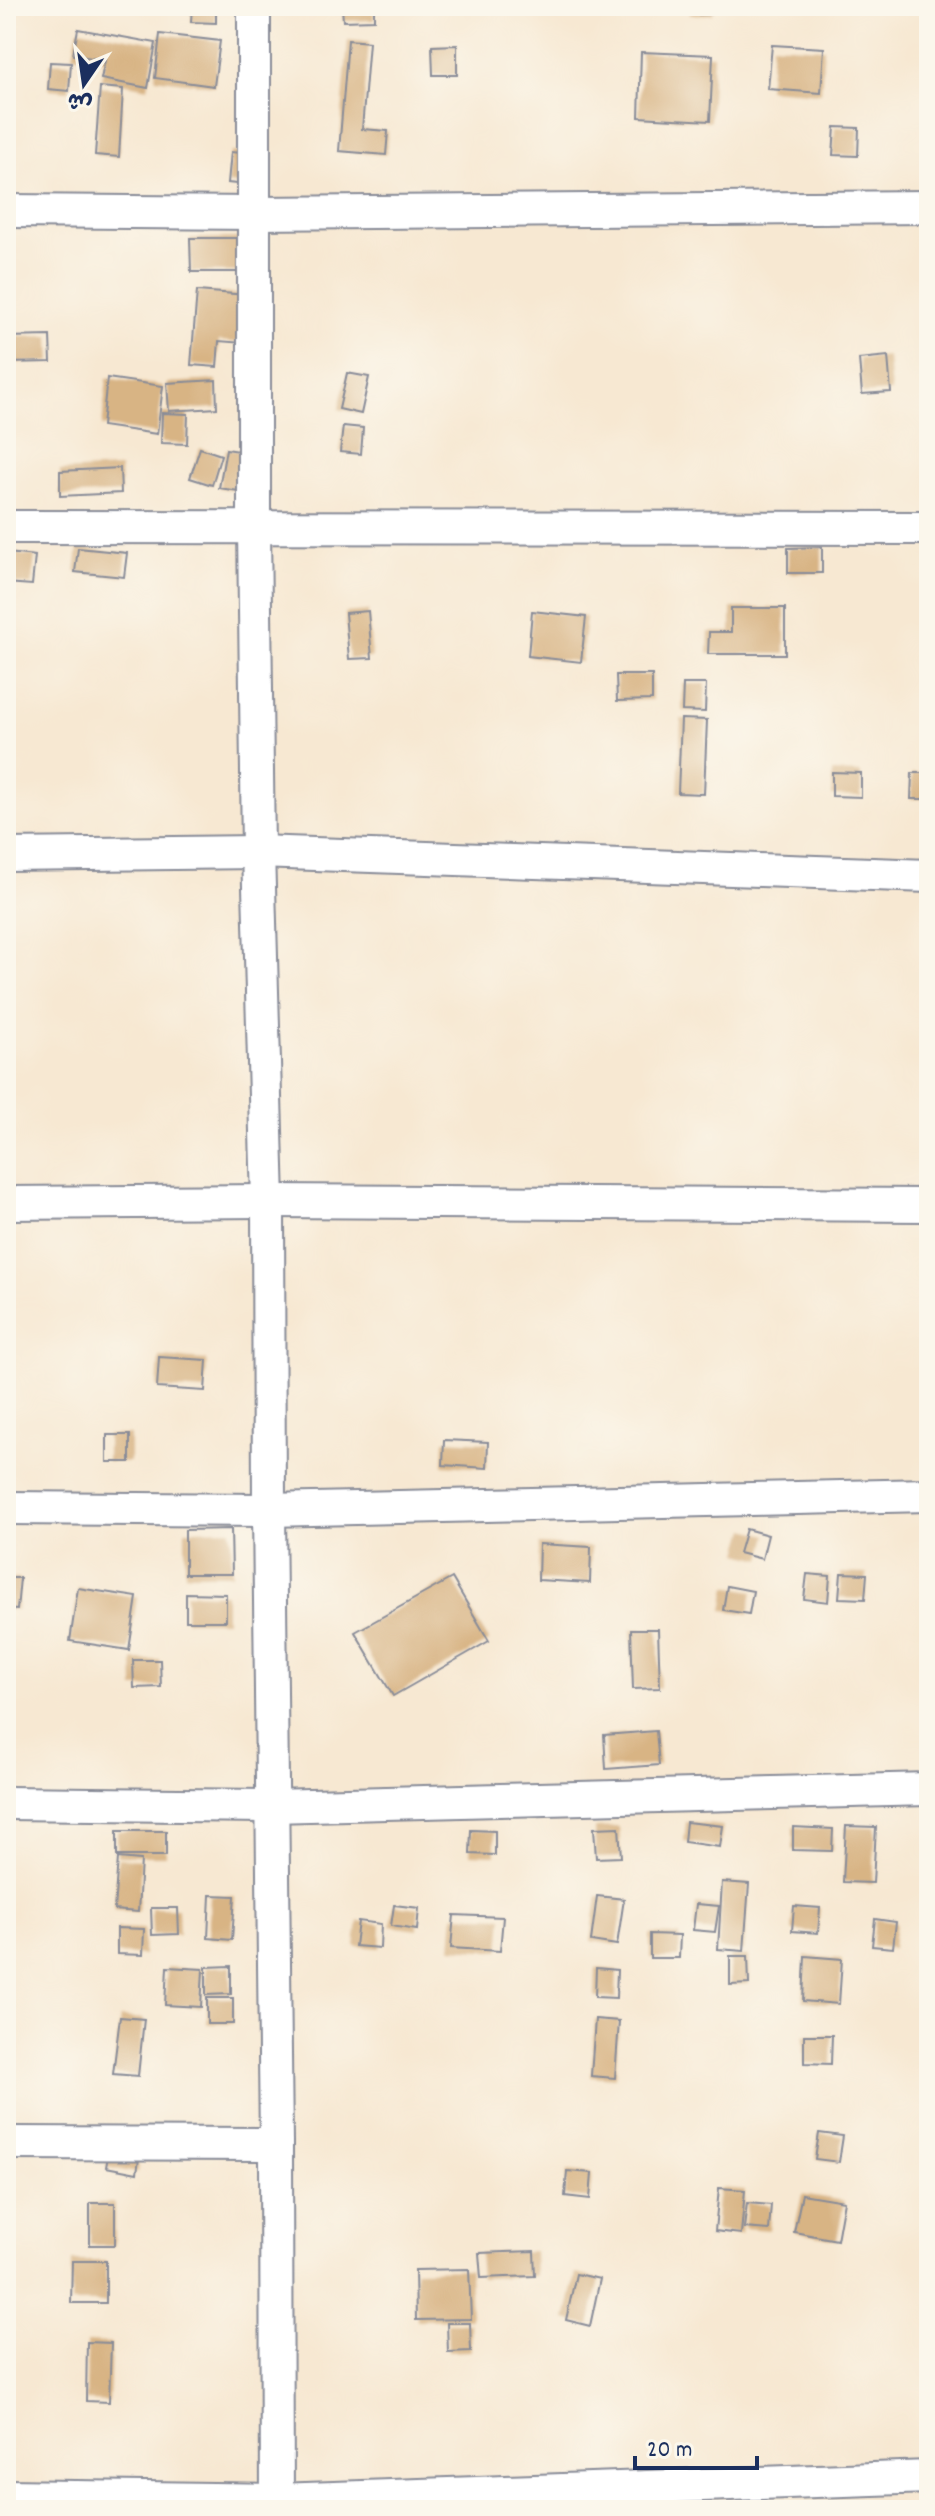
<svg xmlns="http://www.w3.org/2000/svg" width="935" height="2516" font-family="Dekko,'Playpen Sans Arabic',sans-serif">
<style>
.building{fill:#d8b484}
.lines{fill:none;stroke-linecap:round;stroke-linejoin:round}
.street-casing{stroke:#898c98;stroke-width:36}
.street{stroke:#fff;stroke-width:32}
</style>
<rect width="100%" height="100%" fill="#fbf7ec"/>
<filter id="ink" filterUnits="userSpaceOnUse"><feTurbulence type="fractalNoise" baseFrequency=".0125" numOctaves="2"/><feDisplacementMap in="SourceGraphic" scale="16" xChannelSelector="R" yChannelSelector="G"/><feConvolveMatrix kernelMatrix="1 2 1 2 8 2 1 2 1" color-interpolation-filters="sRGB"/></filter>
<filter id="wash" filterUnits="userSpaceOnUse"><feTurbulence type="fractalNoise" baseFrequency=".006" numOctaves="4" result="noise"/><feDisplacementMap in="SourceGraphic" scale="32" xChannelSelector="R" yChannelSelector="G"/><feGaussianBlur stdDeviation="1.8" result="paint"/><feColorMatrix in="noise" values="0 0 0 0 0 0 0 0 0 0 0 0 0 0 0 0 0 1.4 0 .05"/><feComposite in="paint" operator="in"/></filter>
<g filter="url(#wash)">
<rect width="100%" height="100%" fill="#f7e8d2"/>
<g id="blocks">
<g class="building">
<polygon points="192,6 216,6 216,23 191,22"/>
<polygon points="342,6 374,6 374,20 343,21"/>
<polygon points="592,6 616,6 616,18 593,19"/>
<polygon points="690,6 712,6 713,14 690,15"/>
<polygon points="78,29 156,43 148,88 101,79 105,60 73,55"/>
<polygon points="160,34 220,41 214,86 155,78"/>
<polygon points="348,40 369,42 362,129 388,131 386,155 339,151"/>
<polygon points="457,45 457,75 433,75 432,46"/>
<polygon points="772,45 824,48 821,93 768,89"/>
<polygon points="641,52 713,55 710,121 639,117"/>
<polygon points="50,62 71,63 69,91 48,89"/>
<polygon points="100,87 123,89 119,157 95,155"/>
<polygon points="835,127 859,128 858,156 833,155"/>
<polygon points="231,152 248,154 245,185 228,183"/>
<polygon points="190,238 239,238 239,272 191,272"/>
<polygon points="197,291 247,295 243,343 219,341 217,367 191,365"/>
<polygon points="50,336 51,362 6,363 6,337"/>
<polygon points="888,356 891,392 862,394 859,359"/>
<polygon points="347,373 369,377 361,414 339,409"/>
<polygon points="107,378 163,386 157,434 102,426"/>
<polygon points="216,380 217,408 169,411 167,383"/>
<polygon points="162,413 188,414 187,444 161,443"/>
<polygon points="343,426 363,428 361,454 340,452"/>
<polygon points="200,448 221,455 212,485 190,478"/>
<polygon points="226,449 246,452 239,491 219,488"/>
<polygon points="120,468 121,493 60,496 60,471"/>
<polygon points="822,547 822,573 788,573 788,548"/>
<polygon points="78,548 127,553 124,577 75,572"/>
<polygon points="7,553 35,556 32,585 6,583"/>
<polygon points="731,608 785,608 785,654 708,654 709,632 731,632"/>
<polygon points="368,611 372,658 349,659 345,613"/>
<polygon points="532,611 586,617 581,662 528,656"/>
<polygon points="616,675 652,675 652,700 617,701"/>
<polygon points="683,684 706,684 705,712 682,711"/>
<polygon points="681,719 707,720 704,794 678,793"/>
<polygon points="832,772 861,773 861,797 832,796"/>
<polygon points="912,773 929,773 929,799 911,799"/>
<polygon points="159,1357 207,1360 205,1391 157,1388"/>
<rect x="107" y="1435" width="23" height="27"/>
<polygon points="444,1440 488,1442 487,1468 443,1465"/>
<polygon points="231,1529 232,1574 185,1574 185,1530"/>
<polygon points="746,1529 768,1535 762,1559 739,1553"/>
<polygon points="539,1544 591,1547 590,1583 538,1580"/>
<polygon points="841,1573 867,1574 865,1599 839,1598"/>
<polygon points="807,1574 830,1576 828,1602 804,1599"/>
<polygon points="6,1578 20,1578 17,1610 6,1609"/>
<polygon points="452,1578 489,1641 393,1696 355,1632"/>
<polygon points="727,1586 753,1591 749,1614 723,1610"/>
<polygon points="78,1588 137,1597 129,1650 70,1641"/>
<polygon points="186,1593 226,1594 226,1621 186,1621"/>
<polygon points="631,1629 658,1629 660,1688 633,1689"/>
<polygon points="133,1660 160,1660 161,1687 134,1688"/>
<polygon points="656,1731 659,1765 606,1769 604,1735"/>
<polygon points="686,1822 723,1826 720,1847 684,1842"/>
<polygon points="846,1826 876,1827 873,1883 843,1882"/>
<polygon points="619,1827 621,1857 596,1858 594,1828"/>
<polygon points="793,1827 833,1829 832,1851 793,1850"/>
<polygon points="471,1830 495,1831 495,1855 470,1854"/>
<rect x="117" y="1831" width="49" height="25"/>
<polygon points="118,1858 141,1860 138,1912 114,1910"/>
<polygon points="722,1882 749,1884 744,1951 718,1949"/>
<polygon points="210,1895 235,1896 232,1940 208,1938"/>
<polygon points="597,1896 624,1899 617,1945 591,1941"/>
<polygon points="696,1904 719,1906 715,1932 693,1930"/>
<polygon points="394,1905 419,1908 417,1930 391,1926"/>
<polygon points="794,1906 820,1908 818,1933 792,1931"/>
<polygon points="151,1908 178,1908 179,1934 152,1935"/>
<polygon points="454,1915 503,1917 500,1951 451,1948"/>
<polygon points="875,1919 896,1922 893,1948 872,1946"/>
<polygon points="358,1921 381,1924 380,1948 355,1946"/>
<polygon points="117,1928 144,1929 143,1955 117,1954"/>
<polygon points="650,1934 680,1935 679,1958 650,1958"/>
<polygon points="730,1956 748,1956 749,1984 730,1985"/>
<polygon points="805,1956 842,1959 839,2004 803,2001"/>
<polygon points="231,1966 231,1994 206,1995 206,1967"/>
<polygon points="167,1967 203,1969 201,2007 165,2005"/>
<polygon points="596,1968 617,1970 616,1998 595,1997"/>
<rect x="207" y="1998" width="26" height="26"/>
<polygon points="120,2017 144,2019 138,2076 113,2074"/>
<polygon points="595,2019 619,2021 615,2078 591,2076"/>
<polygon points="804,2035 832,2035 831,2064 804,2063"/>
<polygon points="819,2133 843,2136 839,2162 815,2159"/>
<polygon points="110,2146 140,2151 137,2173 106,2167"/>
<polygon points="567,2171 592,2173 590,2199 565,2196"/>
<polygon points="719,2188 745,2190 741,2234 715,2231"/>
<polygon points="802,2194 844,2201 837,2240 794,2232"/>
<rect x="90" y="2203" width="25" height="42"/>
<polygon points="747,2203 771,2205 769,2230 744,2228"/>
<polygon points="534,2251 535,2276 481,2278 479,2253"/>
<polygon points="72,2261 106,2261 106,2303 71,2303"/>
<polygon points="469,2269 471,2319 416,2320 415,2270"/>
<polygon points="576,2274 600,2279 590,2326 566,2320"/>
<polygon points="447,2323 470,2323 471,2351 448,2352"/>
<polygon points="87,2342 111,2343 109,2402 86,2401"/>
</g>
</g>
</g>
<g filter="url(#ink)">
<use href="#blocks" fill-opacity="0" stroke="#898c98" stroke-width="2"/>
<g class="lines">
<defs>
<g id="street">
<polyline points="254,6 254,529 258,852 268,1201 269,1510 276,2144 277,2510"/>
<polyline points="6,211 256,213 929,207"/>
<polyline points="6,527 929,528"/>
<polyline points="6,855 258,852 929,876"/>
<polyline points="6,1203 268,1201 929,1205"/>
<polyline points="6,1508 269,1510 929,1495"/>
<polyline points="6,1803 272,1806 929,1789"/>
<polyline points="6,2143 276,2144"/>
<polyline points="6,2496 277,2500 929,2477"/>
</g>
</defs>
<use href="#street" class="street-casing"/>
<use href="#street" class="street"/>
</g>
</g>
<rect width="935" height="2516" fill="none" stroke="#fbf7ec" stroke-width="32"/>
<g transform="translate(84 84) rotate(193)" stroke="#fbf7ec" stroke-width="6" paint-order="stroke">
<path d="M0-6L14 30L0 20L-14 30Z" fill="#1b2f5e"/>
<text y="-12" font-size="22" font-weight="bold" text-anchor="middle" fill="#1b2f5e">ش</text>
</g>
<path d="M635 2456v12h122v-12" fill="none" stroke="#1b2f5e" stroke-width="4"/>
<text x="647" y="2456" font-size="24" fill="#1b2f5e" stroke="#fbf7ec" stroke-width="6" paint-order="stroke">20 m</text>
</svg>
